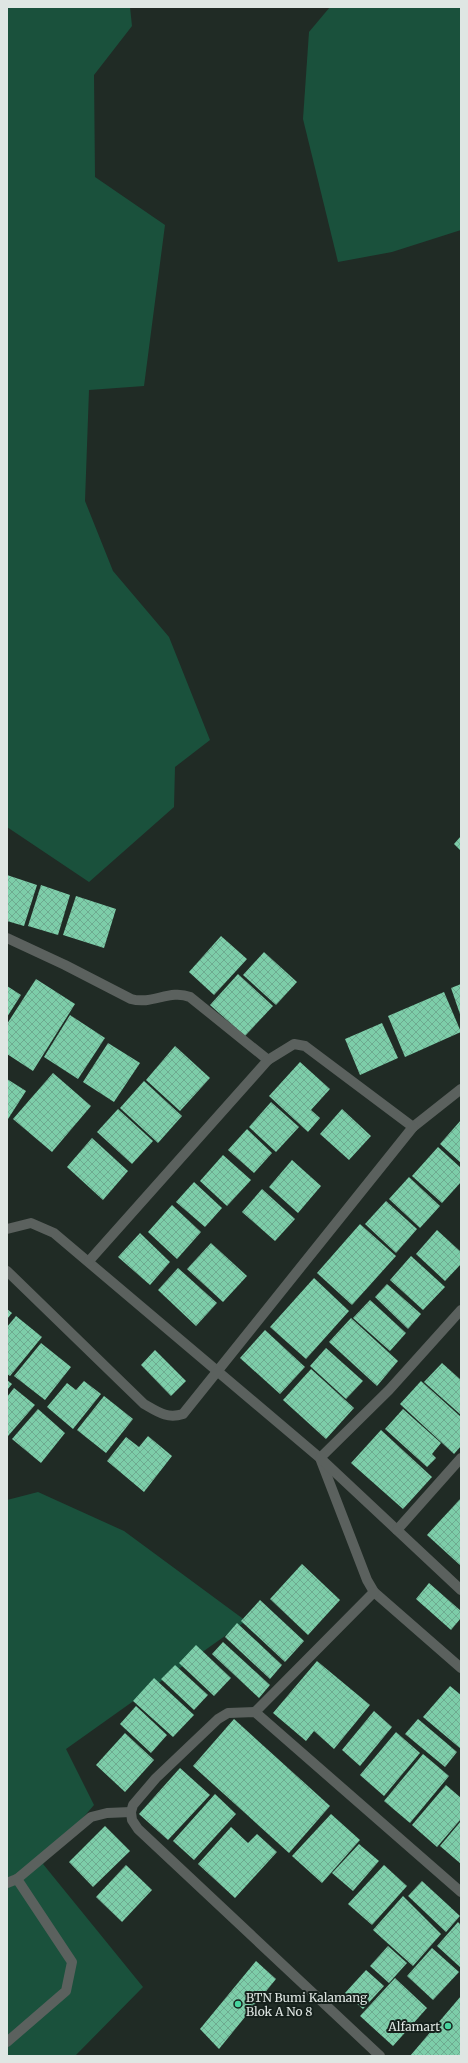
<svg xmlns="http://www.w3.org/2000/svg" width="468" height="2063" font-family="Merriweather,serif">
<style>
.garden{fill:#1a513c}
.building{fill:url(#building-cross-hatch)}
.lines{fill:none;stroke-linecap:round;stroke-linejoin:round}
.minor{stroke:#5b615e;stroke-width:10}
.poi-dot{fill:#46d49e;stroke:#16211c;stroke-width:1.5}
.labels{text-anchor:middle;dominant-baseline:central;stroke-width:4;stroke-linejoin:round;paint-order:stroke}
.poi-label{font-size:12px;fill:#dfe6e3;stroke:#16211c;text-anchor:start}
</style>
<defs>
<pattern id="building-cross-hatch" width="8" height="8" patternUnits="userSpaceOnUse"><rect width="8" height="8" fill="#7dcda9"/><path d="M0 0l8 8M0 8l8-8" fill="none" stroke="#6eab90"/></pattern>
</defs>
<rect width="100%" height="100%" fill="#202b25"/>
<g class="garden">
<polygon points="7,7 130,7 132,26 94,75 95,177 165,225 144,386 89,390 85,501 113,571 169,637 210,740 175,767 174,807 89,882 7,827"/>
<polygon points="330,7 461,7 461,230 392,252 338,262 303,119 309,32"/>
<polygon points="38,1492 124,1531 246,1621 66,1749 94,1805 43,1864 143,1987 75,2056 7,2056 7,1500"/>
</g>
<g class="building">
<polygon points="461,836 461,851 454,844"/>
<polygon points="7,875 37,885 24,926 7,921"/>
<polygon points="41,885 70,895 58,935 28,926"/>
<polygon points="76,896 116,909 104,948 63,935"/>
<polygon points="221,936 247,959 214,995 189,972"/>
<polygon points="264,952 297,982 276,1005 243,975"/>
<polygon points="238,974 273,1006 245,1036 210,1005"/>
<polygon points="36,979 75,1004 33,1071 7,1054 7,1024"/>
<polygon points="461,984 461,1017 451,988"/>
<polygon points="7,986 21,995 7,1017"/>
<polygon points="444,992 461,1032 405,1057 388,1016"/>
<polygon points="70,1015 105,1038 78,1079 44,1057"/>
<polygon points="382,1023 398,1058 360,1075 345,1039"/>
<polygon points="108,1043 140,1063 114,1102 83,1082"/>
<polygon points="175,1046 210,1078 180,1111 146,1080"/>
<polygon points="300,1062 330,1089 311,1110 320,1118 308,1132 269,1096"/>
<polygon points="53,1073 91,1106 52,1152 13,1119"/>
<polygon points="7,1079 26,1091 8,1119 7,1118"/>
<polygon points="144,1081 182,1116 158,1143 120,1108"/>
<polygon points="271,1102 299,1127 276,1152 249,1127"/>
<polygon points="118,1109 153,1141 132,1164 97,1132"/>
<polygon points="342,1109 371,1136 349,1160 320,1134"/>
<polygon points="461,1120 461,1163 440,1144"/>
<polygon points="247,1129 272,1153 254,1173 228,1150"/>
<polygon points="92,1138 128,1171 103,1200 67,1167"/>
<polygon points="438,1147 461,1168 461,1182 442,1203 412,1176"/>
<polygon points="223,1155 251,1180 227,1206 200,1181"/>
<polygon points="292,1160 321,1186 298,1213 269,1187"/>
<polygon points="409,1177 440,1206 420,1228 389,1199"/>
<polygon points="194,1182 222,1208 205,1227 176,1202"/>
<polygon points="262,1189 295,1219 275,1241 242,1212"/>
<polygon points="386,1201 417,1229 396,1253 365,1224"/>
<polygon points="172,1205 201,1232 177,1259 148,1232"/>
<polygon points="360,1224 396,1256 352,1305 317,1273"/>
<polygon points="437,1230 461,1252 461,1264 445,1281 416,1254"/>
<polygon points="140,1233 170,1262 150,1285 118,1257"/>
<polygon points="211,1243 247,1276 223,1302 187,1269"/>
<polygon points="411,1256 445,1287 423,1310 390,1280"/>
<polygon points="178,1268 217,1303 196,1326 158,1290"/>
<polygon points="314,1278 349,1311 306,1359 270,1327"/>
<polygon points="387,1284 421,1314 408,1329 375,1297"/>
<polygon points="370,1300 406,1333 390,1351 353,1318"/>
<polygon points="7,1309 12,1313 7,1319"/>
<polygon points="16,1316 42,1337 10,1376 7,1374 7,1327"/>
<polygon points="351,1318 398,1361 377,1386 329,1342"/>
<polygon points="265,1330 305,1367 280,1394 240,1358"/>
<polygon points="41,1343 71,1367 45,1400 14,1376"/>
<polygon points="326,1348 363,1381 346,1399 310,1366"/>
<polygon points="155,1350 186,1381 171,1396 141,1365"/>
<polygon points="442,1363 461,1380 461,1415 424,1382"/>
<polygon points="311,1369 354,1408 326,1439 283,1400"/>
<polygon points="7,1380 12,1384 7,1390"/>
<polygon points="84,1381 101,1394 73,1429 47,1407 67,1383 76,1390"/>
<polygon points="421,1381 461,1417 461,1446 454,1454 400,1404"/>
<polygon points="14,1388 35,1405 8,1436 7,1397"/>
<polygon points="104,1396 133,1419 106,1453 77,1430"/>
<polygon points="38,1409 65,1433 41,1463 12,1439"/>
<polygon points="403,1409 441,1443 432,1454 436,1458 427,1467 385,1429"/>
<polygon points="381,1430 432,1477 403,1509 351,1463"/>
<polygon points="148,1436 172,1456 144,1492 107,1461 126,1437 139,1447"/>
<polygon points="461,1498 461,1566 427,1535"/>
<polygon points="302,1564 340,1600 308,1635 270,1599"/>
<polygon points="429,1583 461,1611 461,1618 451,1630 416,1599"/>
<polygon points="260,1600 304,1641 285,1662 241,1621"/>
<polygon points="237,1623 282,1665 270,1679 225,1637"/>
<polygon points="223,1642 270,1685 259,1698 212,1654"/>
<polygon points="196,1645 231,1678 214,1696 179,1663"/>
<polygon points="317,1661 370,1705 334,1749 314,1731 306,1741 273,1713"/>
<polygon points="175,1665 208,1695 194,1710 161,1679"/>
<polygon points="154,1678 194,1715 173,1737 133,1701"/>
<polygon points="450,1686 461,1695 461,1749 423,1717"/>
<polygon points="136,1706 167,1735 151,1753 120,1724"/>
<polygon points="374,1711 392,1727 360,1766 342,1750"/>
<polygon points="234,1719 330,1806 289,1853 193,1766"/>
<polygon points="418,1719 457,1752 445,1767 405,1734"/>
<polygon points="396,1732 420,1753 384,1796 360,1775"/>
<polygon points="125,1733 154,1760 125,1792 96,1765"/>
<polygon points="423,1754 449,1776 410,1823 384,1801"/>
<polygon points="180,1768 210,1795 168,1840 139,1814"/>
<polygon points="446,1785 461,1798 461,1819 437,1847 412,1825"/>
<polygon points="215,1794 236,1814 194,1860 173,1841"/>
<polygon points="331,1814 360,1840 322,1883 292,1856"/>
<polygon points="461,1821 461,1864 440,1846"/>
<polygon points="105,1826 130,1851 93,1887 69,1862"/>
<polygon points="231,1827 248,1843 257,1834 277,1852 235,1898 198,1864"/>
<polygon points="359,1844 379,1861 353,1891 332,1873"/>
<polygon points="126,1865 152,1890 122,1922 96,1897"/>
<polygon points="384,1865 407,1886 372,1925 348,1904"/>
<polygon points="422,1881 460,1916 446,1932 408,1896"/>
<polygon points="403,1896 441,1934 413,1966 373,1930"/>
<polygon points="458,1922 461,1925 461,1968 437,1946"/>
<polygon points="388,1946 407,1963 389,1983 370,1966"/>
<polygon points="432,1948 459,1972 433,2000 407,1976"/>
<polygon points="256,1961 276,1979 219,2049 200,2029"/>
<polygon points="366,1970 384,1986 363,2009 345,1993"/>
<polygon points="395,1978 427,2008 393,2046 360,2016"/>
<polygon points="461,1996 461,2056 410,2056"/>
</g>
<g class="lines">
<g class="minor">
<path d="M7 938 65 965 131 999C152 1005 170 989 190 997L268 1060"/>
<polyline points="413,1127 461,1089"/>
<polyline points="7,1229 31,1223 54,1233 320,1458 367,1580 374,1592 461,1668"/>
<path d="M7 1271 144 1404C158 1412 167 1419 183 1414L413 1127 305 1046 294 1044 268 1060 89 1261"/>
<polyline points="461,1310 389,1390 320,1458 461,1590"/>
<polyline points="397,1530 461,1458"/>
<polyline points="255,1712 374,1592"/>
<polyline points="7,1883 17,1879"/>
<polyline points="7,2042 66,1991 72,1962 17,1879 91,1817 107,1813 131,1812"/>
<polyline points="380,2056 138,1829 132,1820 131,1812 133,1805 156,1778 218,1719 228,1713 255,1712 461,1892"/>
</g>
</g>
<g class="poi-dot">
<circle cx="238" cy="2004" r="4"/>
<circle cx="448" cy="2026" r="4"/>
</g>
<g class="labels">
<g class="poi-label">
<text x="246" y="1997">BTN Bumi Kalamang<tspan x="246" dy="14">Blok A No 8</tspan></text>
<text x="440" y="2026" text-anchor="end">Alfamart</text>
</g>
</g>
<rect width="468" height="2063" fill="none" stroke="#dfe6e3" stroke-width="16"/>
</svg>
